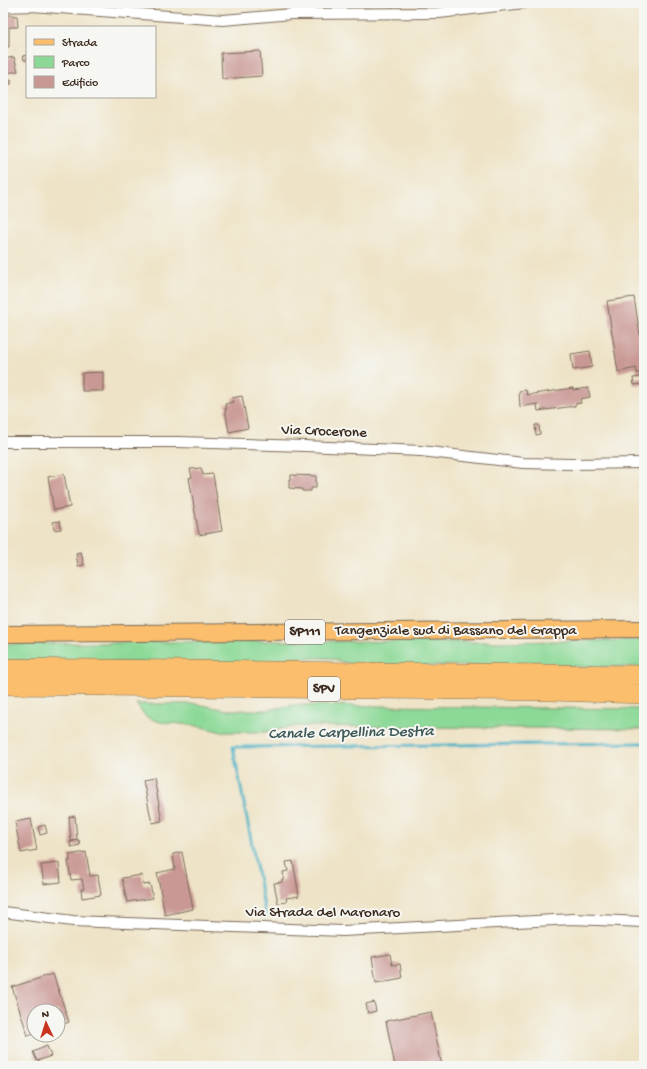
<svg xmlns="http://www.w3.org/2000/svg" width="647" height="1069" font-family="'Gochi Hand',sans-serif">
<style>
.green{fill:#8cd997;stroke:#64825a}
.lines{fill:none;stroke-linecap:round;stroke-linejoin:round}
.stream{stroke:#47b0c5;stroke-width:3}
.building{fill:#c99894}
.minor-casing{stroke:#7a6b59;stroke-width:12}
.primary-casing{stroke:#7a6b59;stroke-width:18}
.motorway-casing{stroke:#7a6b59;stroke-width:20}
.minor{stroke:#fff;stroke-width:10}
.primary{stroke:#fabe6d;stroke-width:16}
.motorway{stroke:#fabe6d;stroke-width:19}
.labels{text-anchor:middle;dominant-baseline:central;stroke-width:4;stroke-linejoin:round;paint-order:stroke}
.shield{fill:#f6f6f2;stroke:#73675e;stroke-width:1}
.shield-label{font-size:14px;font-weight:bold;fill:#3b2a1e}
.street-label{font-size:15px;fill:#3b2a1e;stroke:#f6f6f2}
.water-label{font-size:16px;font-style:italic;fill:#3f5958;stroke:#f6f6f2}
</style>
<rect width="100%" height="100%" fill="#f6f6f2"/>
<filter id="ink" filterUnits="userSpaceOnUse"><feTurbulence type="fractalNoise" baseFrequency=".025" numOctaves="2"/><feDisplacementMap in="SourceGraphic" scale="8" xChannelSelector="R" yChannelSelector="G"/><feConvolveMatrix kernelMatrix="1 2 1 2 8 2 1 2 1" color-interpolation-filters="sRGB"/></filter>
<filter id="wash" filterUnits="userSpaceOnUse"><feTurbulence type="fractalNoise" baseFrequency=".012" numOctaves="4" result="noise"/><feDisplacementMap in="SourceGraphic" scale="16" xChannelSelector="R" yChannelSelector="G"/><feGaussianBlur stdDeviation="0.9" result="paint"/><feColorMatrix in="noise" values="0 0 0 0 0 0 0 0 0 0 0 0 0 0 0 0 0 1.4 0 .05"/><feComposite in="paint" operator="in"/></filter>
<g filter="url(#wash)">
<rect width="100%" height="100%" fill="#eee3c6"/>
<g class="green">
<polygon points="644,640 644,667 353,665 329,658 287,658 261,664 3,661 3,644 11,644 253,641 496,642"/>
<polygon points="136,704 197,704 227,710 267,710 293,705 644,709 644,729 297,726 264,732 222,732 193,725 160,722 146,717"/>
</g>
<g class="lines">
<polyline class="stream" points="266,917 233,747 644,743"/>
</g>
<g id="blocks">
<g class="building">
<polygon points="3,14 17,16 18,27 9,27 9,47 3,47"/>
<polygon points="260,51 262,76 222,79 221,53"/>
<polygon points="27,55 27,60 24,60 23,56"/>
<polygon points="14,57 18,71 7,73 3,59"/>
<polygon points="11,80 11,84 4,86 3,82"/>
<polygon points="634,297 644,361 644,373 637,373 636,368 618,372 607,301"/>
<polygon points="590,351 592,367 573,370 571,354"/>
<polygon points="103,372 103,391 82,391 82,373"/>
<polygon points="644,377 644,384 634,385 633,378"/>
<polygon points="573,388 573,390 588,388 590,397 580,399 581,403 575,404 575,406 538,411 537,404 520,407 519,391 526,390 527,395"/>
<polygon points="242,396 248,428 229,432 225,409 227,409 225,404 233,402 232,398"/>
<polygon points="535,425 539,425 540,434 536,435"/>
<polygon points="201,468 203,475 213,474 222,531 199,535 189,478 192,477 190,469"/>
<polygon points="64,474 70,507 54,510 48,477"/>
<polygon points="291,475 316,476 316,488 311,488 311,491 302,491 302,489 289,488 289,479 291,480"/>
<polygon points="60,521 61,529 54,530 53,522"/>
<polygon points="81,552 84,565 78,566 76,553"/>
<polygon points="154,778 162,821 152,823 143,780"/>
<polygon points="75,816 77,840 71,841 69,817"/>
<polygon points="31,819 37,850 21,853 15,822"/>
<polygon points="45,825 47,833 40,835 38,827"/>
<polygon points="79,840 80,845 71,847 70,842"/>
<polygon points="86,852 90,876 98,875 101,895 82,898 81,889 84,889 82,879 71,880 68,861 70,861 69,855"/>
<polygon points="182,852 193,909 165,915 157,873 175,869 173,854"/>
<polygon points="293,861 299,896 286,898 287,902 278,903 274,883 282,882 282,879 284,879 283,872 288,871 286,862"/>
<polygon points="59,863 61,882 44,884 41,865"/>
<polygon points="142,875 143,885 150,884 153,898 127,902 122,878"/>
<polygon points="390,954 392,965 400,964 402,978 376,983 372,957"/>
<polygon points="53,974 69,1022 58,1026 58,1011 34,1011 34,1034 28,1036 12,987"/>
<polygon points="374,1002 376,1011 368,1013 366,1004"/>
<polygon points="431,1012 442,1066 395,1066 386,1021"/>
<polygon points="47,1046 51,1056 37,1061 33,1052"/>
</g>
</g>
</g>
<g filter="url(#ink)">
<use href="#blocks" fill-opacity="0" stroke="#7a6b59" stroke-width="1"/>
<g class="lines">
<defs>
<g id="minor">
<polyline points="3,7 32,6 223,20 292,14 439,13 524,3"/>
<polyline points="3,442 179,442 305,446 421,451 523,463 571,464 644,463"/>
<polyline points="3,912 73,921 343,931 573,919 644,922"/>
</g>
<polyline id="primary" points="3,634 644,629"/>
<g id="motorway">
<polyline points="3,668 644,675"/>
<polyline points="3,685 550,691 644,694"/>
</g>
</defs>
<use href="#minor" class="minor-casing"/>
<use href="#primary" class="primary-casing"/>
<use href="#motorway" class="motorway-casing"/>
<use href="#minor" class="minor"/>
<use href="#primary" class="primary"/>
<use href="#motorway" class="motorway"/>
</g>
</g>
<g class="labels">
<g class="shield">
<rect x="285" y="620" width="40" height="24" rx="3"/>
<rect x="308" y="677" width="32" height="24" rx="3"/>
</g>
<g class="shield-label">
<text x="305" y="632">SP111</text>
<text x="324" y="689">SPV</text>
</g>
<g class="street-label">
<text transform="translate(324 432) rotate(2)">Via Crocerone</text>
<text x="456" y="631">Tangenziale sud di Bassano del Grappa</text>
<text x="323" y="913">Via Strada del Maronaro</text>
</g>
<g class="water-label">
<text transform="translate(351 734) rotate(-1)">Canale Carpellina Destra</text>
</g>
</g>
<rect width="647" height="1069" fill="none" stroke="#f6f6f2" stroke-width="16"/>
<rect x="26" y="26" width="130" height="72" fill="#f6f6f2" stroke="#aba49d"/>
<rect x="34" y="39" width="20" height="6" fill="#fabe6d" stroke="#aba49d"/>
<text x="62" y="46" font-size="12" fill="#3b2a1e">Strada</text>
<rect x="34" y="56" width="20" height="12" fill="#8cd997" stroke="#aba49d"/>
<text x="62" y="66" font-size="12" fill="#3b2a1e">Parco</text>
<rect x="34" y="76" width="20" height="12" fill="#c99894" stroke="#aba49d"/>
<text x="62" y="86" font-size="12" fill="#3b2a1e">Edificio</text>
<g transform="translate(46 1023) rotate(356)"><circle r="19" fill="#f6f6f2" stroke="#aba49d"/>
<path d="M0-3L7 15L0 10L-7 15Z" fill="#c8321e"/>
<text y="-6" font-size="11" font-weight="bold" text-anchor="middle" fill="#3b2a1e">N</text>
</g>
</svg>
